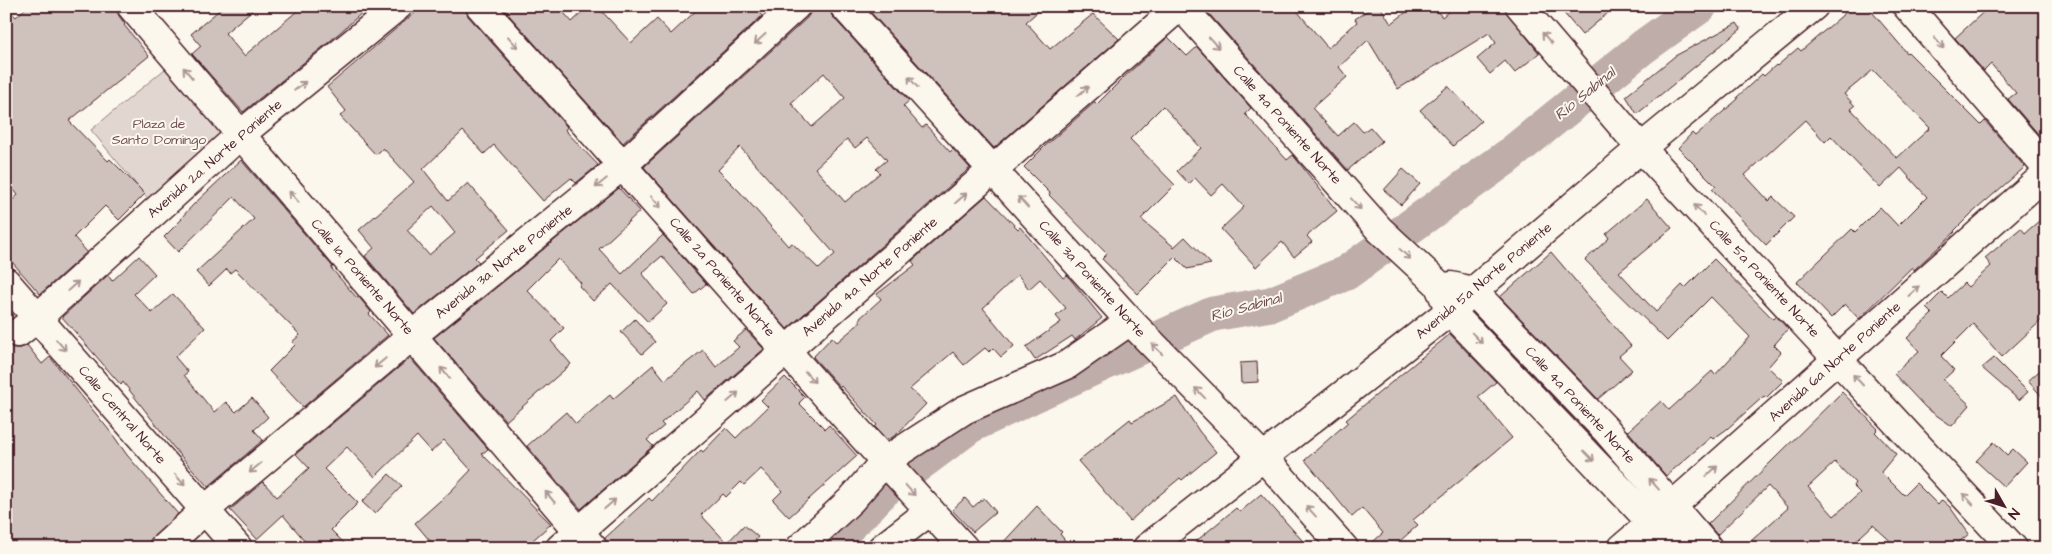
<svg xmlns="http://www.w3.org/2000/svg" width="2052" height="554" font-family="'Architects Daughter',sans-serif">
<style>
.green{fill:#e2d7d0;stroke:#967b7e}
.lines{fill:none;stroke-linecap:round;stroke-linejoin:round}
.river{stroke:#bfadaa;stroke-width:35}
.building{fill:#cfc2bc;stroke:#4a1f2b;fill-rule:evenodd}
.minor-casing{stroke:#4a1f2b;stroke-width:31}
.major-casing{stroke:#4a1f2b;stroke-width:31}
.minor{stroke:#fbf7ec;stroke-width:28}
.major{stroke:#fbf7ec;stroke-width:28}
.oneway{stroke:#ab9695}
.labels{text-anchor:middle;dominant-baseline:central;stroke-width:4;stroke-linejoin:round;paint-order:stroke}
.park-label{font-size:14px;fill:#704d54;stroke:#fbf7ec}
.street-label{font-size:14px;fill:#4a1f2b;stroke:#fbf7ec}
.water-label{font-size:15px;font-style:italic;fill:#6d4a51;stroke:#fbf7ec}
</style>
<rect width="100%" height="100%" fill="#fbf7ec"/>
<filter id="ink" filterUnits="userSpaceOnUse"><feTurbulence type="fractalNoise" baseFrequency=".02" numOctaves="2"/><feDisplacementMap in="SourceGraphic" scale="10" xChannelSelector="R" yChannelSelector="G"/><feConvolveMatrix kernelMatrix="1 2 1 2 8 2 1 2 1" color-interpolation-filters="sRGB"/></filter>
<g filter="url(#ink)">
<polygon class="green" points="171,64 228,134 149,200 91,130"/>
<g class="lines">
<polyline class="river" points="827,548 884,490 970,426 1045,390 1213,314 1271,304 1346,273 1507,157 1643,47 1700,6"/>
</g>
<g class="building">
<polygon points="28,6 116,6 119,16 125,24 124,25 149,56 69,121 108,161 110,159 145,194 119,220 105,206 74,237 87,252 40,294 6,255 6,206 18,195 6,180 6,7 16,17"/>
<polygon points="224,6 257,6 225,33 244,56 303,6 373,6 365,12 364,11 329,42 243,112 192,54 201,46 191,34"/>
<path d="M423 6H465L468 16 567 127 565 130 598 165 576 183 571 178 543 201 494 145 484 154 463 131 423 169 448 201 468 183 509 230 475 258 479 262 414 314 365 256 374 248 359 230 414 182 383 148 376 155 340 116 346 111 327 87ZM433 206 455 233 429 255 407 230Z"/>
<polygon points="501,6 558,6 572,22 589,6 597,6 631,43 657,19 671,34 701,6 754,6 762,16 623,143"/>
<path d="M815 6H829L832 16 909 101 903 106 922 128 926 125 950 152 953 149 970 168 787 329 644 167 807 18ZM824 73 845 98 812 127 791 103ZM867 138 887 160 876 169 880 173 845 202 815 168 847 139 855 148ZM740 147 835 254 819 269 792 243 788 246 740 192 718 170Z"/>
<polygon points="865,6 1044,6 1026,22 1050,49 1093,14 1119,39 994,148"/>
<polygon points="1202,6 1293,6 1328,48 1357,22 1355,19 1374,6 1380,6 1391,24 1414,6 1433,6 1442,17 1455,6 1502,6 1539,53 1515,73 1505,61 1490,74 1477,59 1496,43 1489,33 1398,89 1368,40 1339,67 1347,77 1312,108 1338,136 1354,122 1363,132 1370,127 1382,141 1348,170"/>
<polygon points="1558,6 1616,6 1582,35"/>
<path d="M1853 6H1867L1907 53 1908 52 1981 125 1985 121 2025 167 1971 214 1954 231 1955 232 1914 270 1912 267 1859 319 1845 304 1831 318 1797 282 1852 229 1855 232 1880 207 1898 226 1927 197 1901 168 1880 188 1831 136 1825 142 1805 120 1745 175 1769 201 1773 197 1794 217 1766 245 1712 189 1716 186 1678 148 1692 133 1695 136 1738 99 1737 97 1762 74 1764 76 1776 65 1777 66 1798 48 1801 51ZM1873 70 1930 128 1897 158 1851 109 1855 106 1844 94Z"/>
<polygon points="1990,6 2046,6 2046,143 2008,99 2016,93 1991,64 1984,71 1955,38"/>
<polygon points="1737,23 1741,29 1637,114 1626,96 1675,56"/>
<polygon points="1168,37 1187,56 1197,47 1251,108 1245,114 1287,160 1293,155 1337,211 1307,236 1312,242 1294,257 1282,242 1256,267 1221,229 1244,207 1223,184 1211,195 1195,178 1189,184 1177,171 1201,148 1163,106 1130,139 1175,185 1141,219 1174,247 1185,237 1211,264 1187,269 1175,257 1138,294 1102,259 1107,254 1049,195 1050,193 1024,167 1045,146 1095,102 1097,104 1123,78"/>
<polygon points="1448,86 1481,121 1453,146 1420,110"/>
<polygon points="241,160 333,267 331,268 357,298 359,297 371,312 369,314 388,335 303,407 269,371 295,345 292,342 300,335 235,269 230,273 227,269 209,286 196,272 254,219 234,197 178,252 164,237 182,219 181,218 193,205"/>
<polygon points="1403,169 1420,184 1401,205 1384,190"/>
<polygon points="619,188 640,211 599,249 622,274 663,235 706,284 694,294 662,256 642,273 667,304 648,322 612,284 593,301 579,286 581,283 558,259 527,290 564,328 551,341 571,364 506,421 434,338"/>
<polygon points="986,196 1018,229 1020,227 1063,278 1067,275 1102,318 1075,340 1072,336 1035,360 1026,347 1061,322 1056,316 1066,308 1040,279 1029,289 1018,275 983,308 1014,346 1001,357 993,348 989,352 985,348 964,365 953,352 910,389 926,404 897,434 888,440 875,427 877,425 841,386 840,387 813,357 832,337 837,342 861,322 859,319 881,299 877,294 915,265 912,261"/>
<polygon points="1647,199 1672,228 1619,272 1656,312 1682,285 1685,288 1714,259 1773,319 1776,316 1788,329 1774,345 1781,352 1768,367 1783,381 1766,398 1764,396 1727,429 1713,439 1711,437 1666,476 1628,431 1661,401 1669,410 1712,371 1715,375 1750,337 1711,297 1667,341 1585,260 1609,238 1606,234"/>
<polygon points="2046,215 2046,316 2002,357 1973,324 1941,356 1954,370 1943,380 1970,405 1952,426 1926,408 1894,374 1919,351 1907,338 1932,314 1926,308 1942,292 1948,298 1964,283 1968,287 1991,266 1985,258 2021,228 2025,233"/>
<polygon points="1551,252 1631,346 1619,356 1632,370 1598,399 1500,297"/>
<polygon points="139,256 155,274 134,294 152,313 173,294 205,328 175,357 188,372 184,375 214,412 226,402 236,412 252,398 268,417 254,430 263,440 208,487 174,448 123,382 121,385 62,317 108,275 112,281"/>
<polygon points="635,319 655,342 642,354 621,332"/>
<polygon points="746,330 764,349 705,400 698,391 661,423 664,426 647,440 653,446 581,509 527,446 566,412 576,424 610,395 613,399 653,365 665,380 703,350 716,367 739,347 733,341"/>
<polygon points="1450,334 1496,382 1478,397 1512,438 1413,520 1418,525 1392,548 1366,548 1383,533 1362,508 1352,517 1305,460 1348,422 1346,420"/>
<polygon points="6,343 13,348 20,348 27,345 42,364 50,357 113,435 127,455 178,514 143,548 6,548"/>
<polygon points="410,358 488,449 482,454 551,524 524,548 436,548 415,523 451,491 471,470 444,440 431,452 417,436 375,477 347,447 324,469 358,503 331,530 349,548 311,548 283,515 257,539 230,510 263,482 277,497 309,468 296,454"/>
<polygon points="1994,358 2028,392 2019,400 1982,368"/>
<polygon points="1257,362 1258,382 1241,383 1240,363"/>
<polygon points="2046,365 2046,401 2028,381"/>
<polygon points="785,377 805,397 799,403 825,429 829,425 857,456 789,517 773,500 782,491 761,469 744,485 741,482 726,497 723,494 701,515 727,543 744,525 758,537 748,548 608,548 605,538 649,498 652,501 701,450 703,452 726,428 736,438 768,407 761,400"/>
<path d="M1842 392 1878 429 1875 432 1896 454 1881 472 1904 495 1916 483 1938 505 1942 500 1950 507 1969 534 1951 548H1898L1873 525 1848 548H1743L1788 508 1768 486 1717 535 1708 524ZM1835 462 1855 483 1853 486 1860 493 1834 516 1808 487Z"/>
<polygon points="1177,397 1199,431 1216,452 1182,480 1180,478 1157,497 1130,521 1078,461 1130,419 1132,422"/>
<polygon points="1994,442 2007,455 2013,449 2027,462 2004,487 1976,461"/>
<polygon points="389,474 402,486 375,514 362,502"/>
<polygon points="1261,494 1309,548 1188,548 1236,508 1240,512"/>
<polygon points="965,498 973,507 984,498 996,512 973,532 952,510"/>
<polygon points="1037,506 1062,532 1060,534 1071,548 998,548"/>
</g>
<g class="lines">
<defs>
<g id="minor">
<path d="M480 6C642 186 800 370 964 548"/>
<polyline points="844,6 1130,321 1264,458 1344,548"/>
<polyline points="1181,6 1380,230 1438,284 1450,311 1652,523 1672,548"/>
<polyline points="1520,6 1641,148 2013,548"/>
<polyline points="1907,6 2046,167"/>
<polyline points="1451,286 1473,291 1607,431 1708,548"/>
<polyline points="18,333 37,318 240,135 398,6"/>
<polyline points="163,548 206,509 413,335 623,165 796,6"/>
<polyline points="560,548 1180,6"/>
<polyline points="800,548 851,500 885,461 964,410 1067,365 1130,321"/>
<polyline points="882,548 930,511"/>
<polyline points="1622,548 1672,506 2046,174"/>
</g>
<g id="major">
<polyline points="131,6 593,548"/>
<polyline points="6,282 238,548"/>
<polyline points="1147,548 1450,311 1641,148 1814,6"/>
</g>
</defs>
<use href="#minor" class="minor-casing"/>
<use href="#major" class="major-casing"/>
<use href="#minor" class="minor"/>
<use href="#major" class="major"/>
</g>
<defs><path id="oneway-shaft" d="M-6 0H5M1.5-3L5.5 0L1.5 3" fill="none" stroke-width="1.6" stroke-linecap="round" stroke-linejoin="round" transform="scale(1.25)"/></defs>
<g class="oneway">
<use href="#oneway-shaft" transform="translate(1547 38) rotate(-131)"/>
<use href="#oneway-shaft" transform="translate(760 39) rotate(137)"/>
<use href="#oneway-shaft" transform="translate(513 42) rotate(48)"/>
<use href="#oneway-shaft" transform="translate(1214 43) rotate(48)"/>
<use href="#oneway-shaft" transform="translate(1939 43) rotate(49)"/>
<use href="#oneway-shaft" transform="translate(188 73) rotate(-130)"/>
<use href="#oneway-shaft" transform="translate(913 82) rotate(-132)"/>
<use href="#oneway-shaft" transform="translate(300 86) rotate(-39)"/>
<use href="#oneway-shaft" transform="translate(1083 91) rotate(-41)"/>
<use href="#oneway-shaft" transform="translate(601 183) rotate(141)"/>
<use href="#oneway-shaft" transform="translate(294 197) rotate(-131)"/>
<use href="#oneway-shaft" transform="translate(961 198) rotate(-41)"/>
<use href="#oneway-shaft" transform="translate(656 202) rotate(49)"/>
<use href="#oneway-shaft" transform="translate(1023 202) rotate(-132)"/>
<use href="#oneway-shaft" transform="translate(1356 204) rotate(48)"/>
<use href="#oneway-shaft" transform="translate(1699 210) rotate(-133)"/>
<use href="#oneway-shaft" transform="translate(1405 254) rotate(43)"/>
<use href="#oneway-shaft" transform="translate(73 286) rotate(-42)"/>
<use href="#oneway-shaft" transform="translate(1914 291) rotate(-42)"/>
<use href="#oneway-shaft" transform="translate(1477 338) rotate(46)"/>
<use href="#oneway-shaft" transform="translate(61 345) rotate(49)"/>
<use href="#oneway-shaft" transform="translate(1157 349) rotate(-135)"/>
<use href="#oneway-shaft" transform="translate(380 363) rotate(140)"/>
<use href="#oneway-shaft" transform="translate(445 373) rotate(-130)"/>
<use href="#oneway-shaft" transform="translate(810 377) rotate(48)"/>
<use href="#oneway-shaft" transform="translate(1858 380) rotate(-133)"/>
<use href="#oneway-shaft" transform="translate(1200 393) rotate(-134)"/>
<use href="#oneway-shaft" transform="translate(733 397) rotate(-41)"/>
<use href="#oneway-shaft" transform="translate(1589 456) rotate(46)"/>
<use href="#oneway-shaft" transform="translate(255 468) rotate(140)"/>
<use href="#oneway-shaft" transform="translate(1712 471) rotate(-42)"/>
<use href="#oneway-shaft" transform="translate(180 480) rotate(49)"/>
<use href="#oneway-shaft" transform="translate(1654 484) rotate(-131)"/>
<use href="#oneway-shaft" transform="translate(910 490) rotate(48)"/>
<use href="#oneway-shaft" transform="translate(550 497) rotate(-130)"/>
<use href="#oneway-shaft" transform="translate(1968 499) rotate(-133)"/>
<use href="#oneway-shaft" transform="translate(610 504) rotate(-41)"/>
<use href="#oneway-shaft" transform="translate(1311 511) rotate(-132)"/>
</g>
</g>
<g class="labels">
<g class="park-label">
<text x="159" y="124">Plaza de<tspan x="159" dy="16">Santo Domingo</tspan></text>
</g>
<g class="street-label">
<text transform="translate(1287 125) rotate(48)">Calle 4a Poniente Norte</text>
<text transform="translate(215 159) rotate(-41)">Avenida 2a. Norte Poniente</text>
<text transform="translate(504 262) rotate(-39)">Avenida 3a. Norte Poniente</text>
<text transform="translate(362 277) rotate(49)">Calle 1a. Poniente Norte</text>
<text transform="translate(722 277) rotate(49)">Calle 2a Poniente Norte</text>
<text transform="translate(870 277) rotate(-41)">Avenida 4a. Norte Poniente</text>
<text transform="translate(1092 279) rotate(48)">Calle 3a Poniente Norte</text>
<text transform="translate(1764 279) rotate(47)">Calle 5a Poniente Norte</text>
<text transform="translate(1484 281) rotate(-40)">Avenida 5a Norte Poniente</text>
<text transform="translate(1835 362) rotate(-42)">Avenida 6a Norte Poniente</text>
<text transform="translate(1580 405) rotate(47)">Calle 4a Poniente Norte</text>
<text transform="translate(122 415) rotate(49)">Calle Central Norte</text>
</g>
<g class="water-label">
<text transform="translate(1585 94) rotate(-39)">Río Sabinal</text>
<text transform="translate(1246 307) rotate(-15)">Río Sabinal</text>
</g>
</g>
<rect width="2052" height="554" fill="none" stroke="#fbf7ec" stroke-width="25"/>
<rect x="12" y="12" width="2027" height="529" fill="none" stroke="#4a1f2b" stroke-width="2" filter="url(#ink)"/>
<g transform="translate(2004 506) rotate(129)" stroke="#fbf7ec" stroke-width="4" paint-order="stroke">
<path d="M0-4L9 19L0 12L-9 19Z" fill="#4a1f2b"/>
<text y="-8" font-size="14" font-weight="bold" text-anchor="middle" fill="#4a1f2b">N</text>
</g>
</svg>
